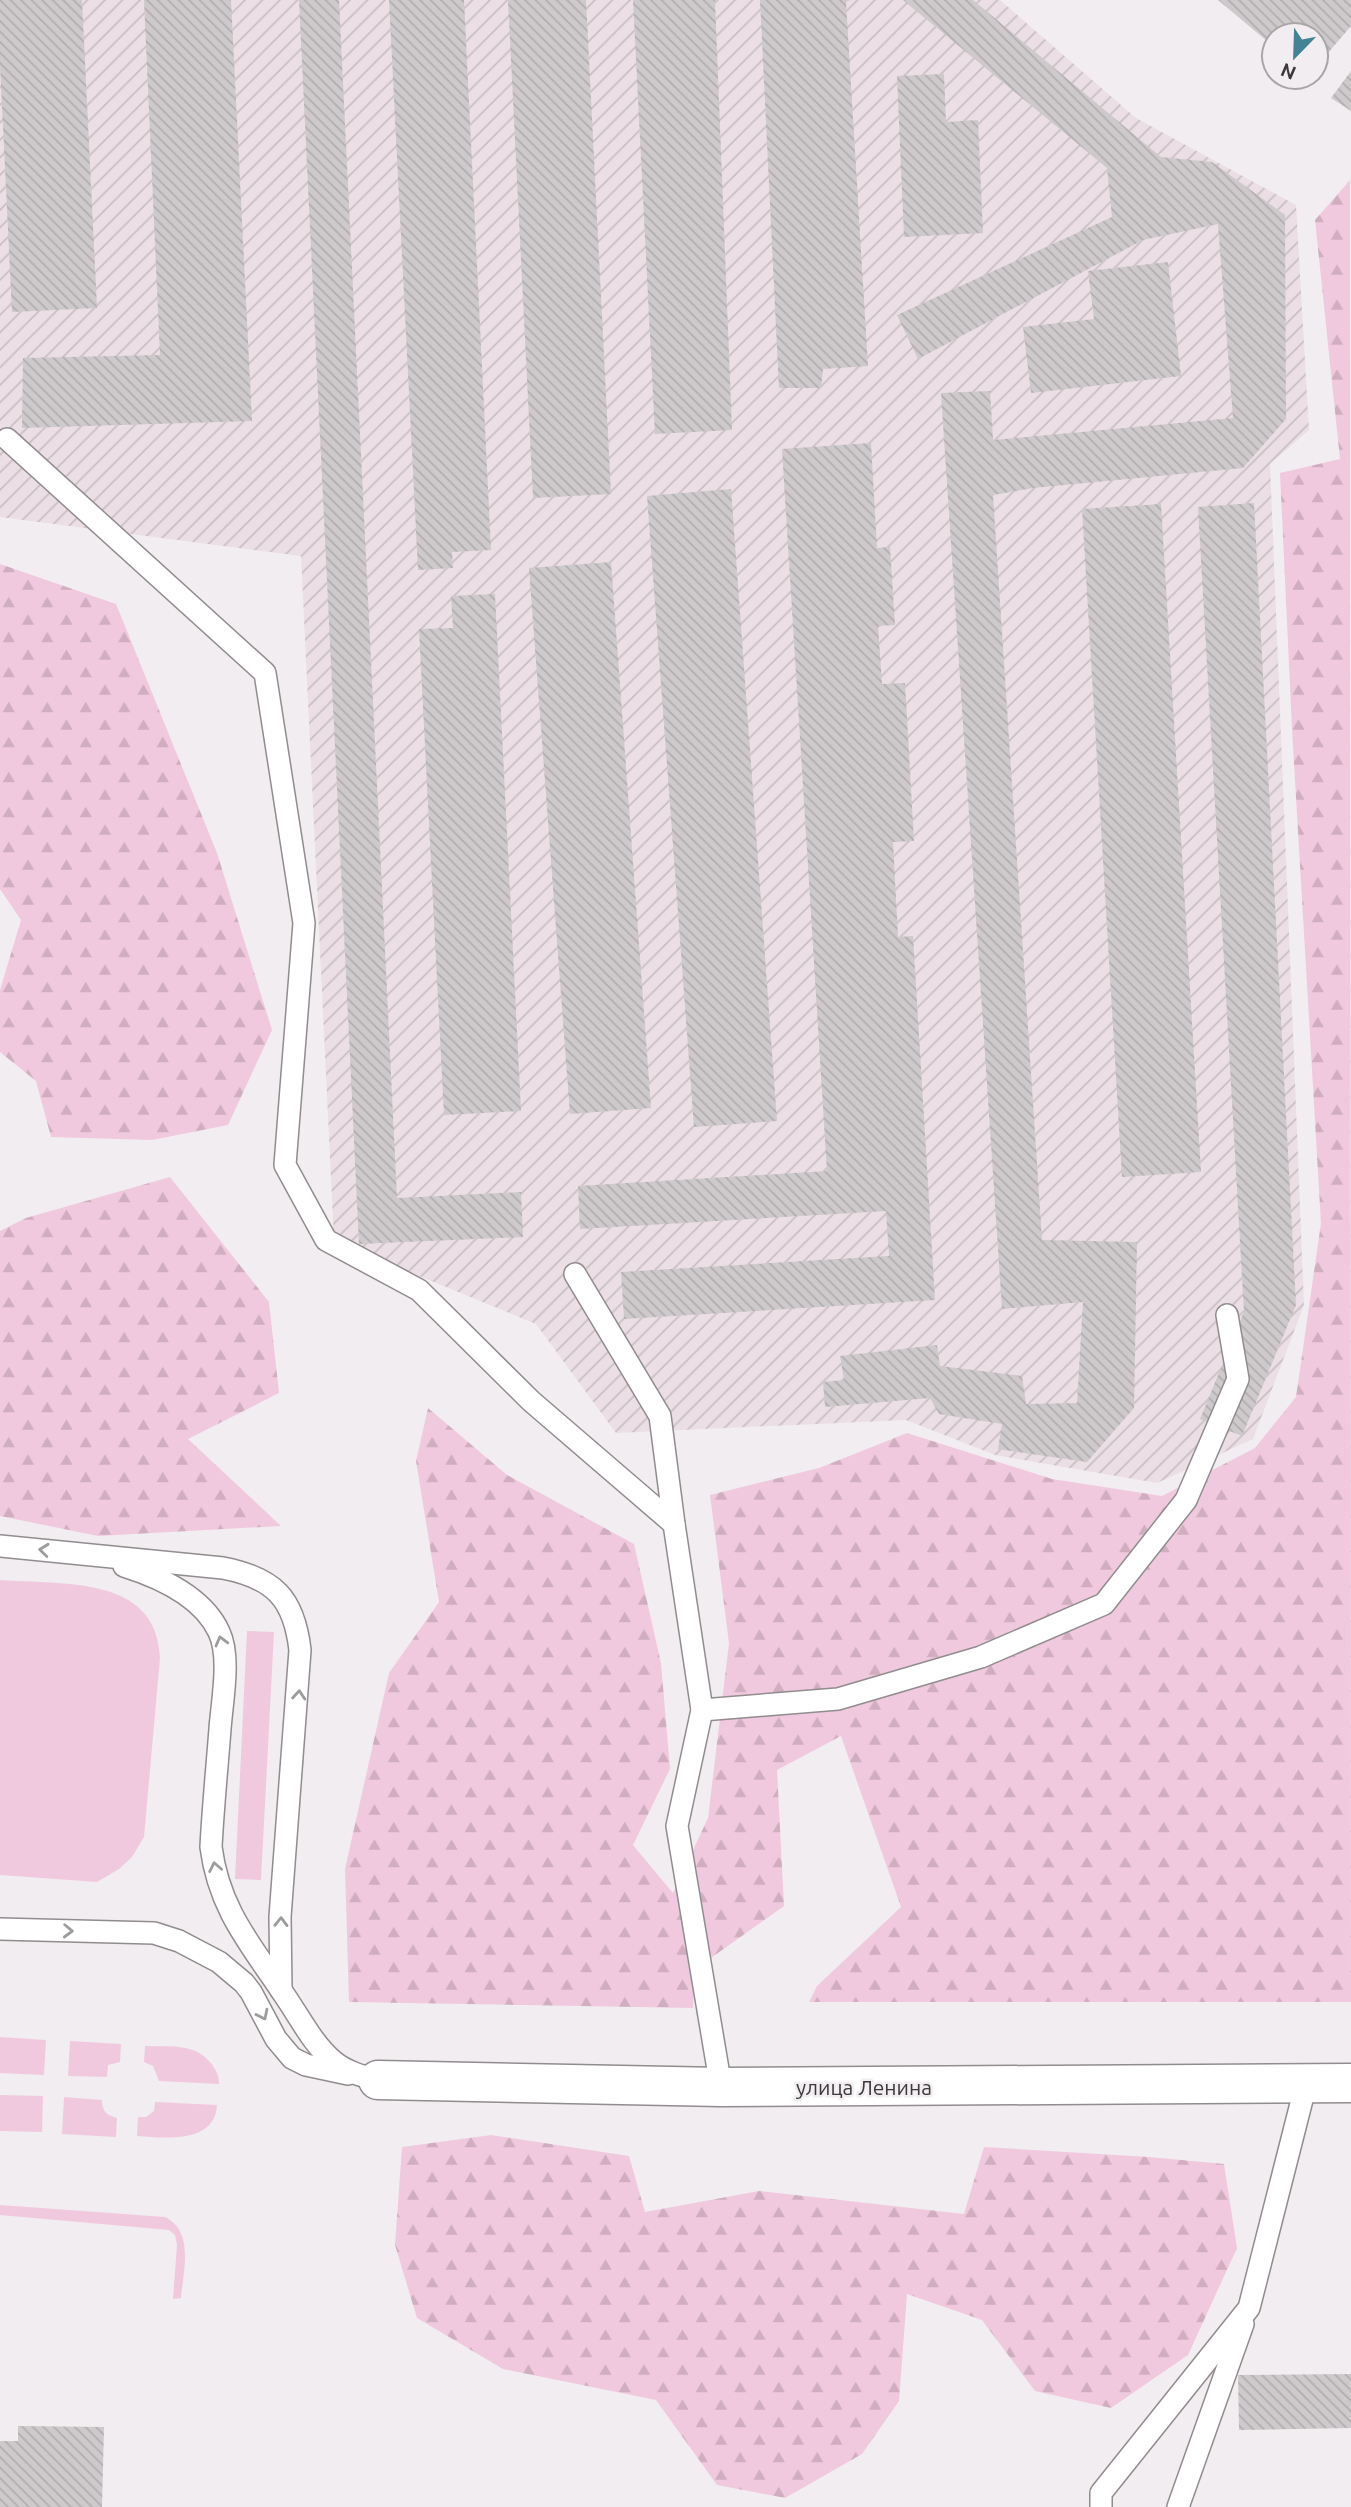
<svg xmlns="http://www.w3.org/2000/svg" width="1351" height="2507" font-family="Ubuntu,sans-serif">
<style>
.industrial{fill:url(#industrial-furrows)}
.grass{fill:#f1c9de}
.forest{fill:url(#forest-firs)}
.building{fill:url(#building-back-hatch)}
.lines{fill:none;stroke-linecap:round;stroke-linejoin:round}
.lane-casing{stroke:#918c8e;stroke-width:24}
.street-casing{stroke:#918c8e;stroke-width:41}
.lane{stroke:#fff;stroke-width:21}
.street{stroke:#fff;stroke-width:38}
.oneway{stroke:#9d9c9c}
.labels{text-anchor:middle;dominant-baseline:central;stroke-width:5;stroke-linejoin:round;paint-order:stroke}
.street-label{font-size:21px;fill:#3b393a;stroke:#f2edf0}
</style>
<defs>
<pattern id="industrial-furrows" width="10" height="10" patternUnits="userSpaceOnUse" patternTransform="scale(1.75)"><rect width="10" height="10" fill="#ebdee5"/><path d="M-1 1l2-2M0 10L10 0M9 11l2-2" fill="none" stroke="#cabfc5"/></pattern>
<pattern id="forest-firs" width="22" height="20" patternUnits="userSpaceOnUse" patternTransform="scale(1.75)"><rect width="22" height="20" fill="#f1c9de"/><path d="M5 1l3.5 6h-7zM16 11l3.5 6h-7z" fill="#d0adbf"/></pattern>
<pattern id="building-back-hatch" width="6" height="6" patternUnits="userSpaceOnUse" patternTransform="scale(1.75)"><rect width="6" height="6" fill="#cec9cb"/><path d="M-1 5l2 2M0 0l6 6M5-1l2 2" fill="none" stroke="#b2adaf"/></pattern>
</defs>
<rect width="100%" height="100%" fill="#f2edf0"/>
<polygon class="industrial" points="0,0 1000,0 1136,118 1296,205 1309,430 1270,464 1304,1305 1253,1439 1157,1483 995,1455 906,1420 616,1433 536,1324 334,1241 301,556 0,517"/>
<g class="grass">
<path d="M0 1580C61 1585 157 1574 160 1658L144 1837 132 1857 119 1869 97 1882 0 1875Z"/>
<polygon points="247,1631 274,1632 261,1880 235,1879"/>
<polygon points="0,2037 46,2040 44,2075 0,2073"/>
<polygon points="70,2041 121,2044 120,2062 108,2065 107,2077 68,2076"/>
<path d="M145 2046C159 2047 176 2045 189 2049 204 2052 220 2069 219 2084L159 2081 153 2066 144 2062Z"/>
<polygon points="0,2095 43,2096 42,2132 0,2131"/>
<path d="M64 2097 102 2100C102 2111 106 2115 117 2118L116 2137 62 2134Z"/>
<path d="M155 2102 217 2105C215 2144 165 2138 137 2136L138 2117H146L154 2111Z"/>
<path d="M0 2205 165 2217C195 2232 183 2271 181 2298L173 2299 177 2245 175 2235 169 2230 0 2215Z"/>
</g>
<g class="forest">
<polygon points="1350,180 1351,2002 809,2002 817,1986 901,1907 841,1736 777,1770 784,1906 694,1970 693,2008 349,2002 345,1869 389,1673 439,1602 416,1461 428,1408 507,1475 634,1544 661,1663 670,1769 633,1845 673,1893 708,1818 729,1643 710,1495 819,1468 907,1433 1052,1479 1162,1496 1255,1448 1296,1397 1321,1223 1292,729 1280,473 1340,459 1315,220"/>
<polygon points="0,564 116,604 217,853 272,1030 228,1125 152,1140 51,1137 36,1081 0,1052 0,990 21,920 0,889"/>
<polygon points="170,1177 269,1302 279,1393 188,1439 281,1526 98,1536 0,1516 0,1231 26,1218"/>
<polygon points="491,2135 629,2156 645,2212 759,2191 964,2214 984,2147 1149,2157 1224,2164 1237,2248 1188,2355 1111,2408 1035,2391 982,2320 907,2294 899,2401 862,2454 785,2498 717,2485 656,2400 503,2369 417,2318 395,2245 402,2147"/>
</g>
<g class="building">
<polygon points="0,0 82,0 97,308 12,312 0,64"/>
<polygon points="144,0 231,0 252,421 22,428 23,358 160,355"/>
<polygon points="299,0 339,0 397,1198 521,1192 523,1237 359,1244"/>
<polygon points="389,0 464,0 491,550 452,552 453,568 418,570"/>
<polygon points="508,0 586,0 611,494 533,498"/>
<polygon points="633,0 715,0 732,430 655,434"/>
<polygon points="760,0 850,0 846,2 868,366 823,369 821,388 779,388"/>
<polygon points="903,0 973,0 1161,157 1212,162 1285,215 1286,419 1243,468 1033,488 993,495 1042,1240 1137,1242 1134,1408 1087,1462 998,1449 1002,1424 939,1414 930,1398 825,1407 823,1382 844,1380 840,1356 937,1345 940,1366 1022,1376 1026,1404 1077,1403 1083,1302 1002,1309 941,393 990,391 993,440 1233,418 1218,224 1143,240 918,359 897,315 1112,217 1107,168"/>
<polygon points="1218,0 1351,0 1351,26 1316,67 1316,35 1274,35 1274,47"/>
<polygon points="1351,71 1351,111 1331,98"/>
<polygon points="944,74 946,122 978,120 983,233 904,237 897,76"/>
<polygon points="1168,262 1181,376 1031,393 1023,327 1094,319 1088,271"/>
<polygon points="871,443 877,548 890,547 895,625 878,626 882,684 905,683 914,841 893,842 898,937 913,936 935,1300 624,1319 621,1272 889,1256 886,1211 580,1229 578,1186 827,1171 782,449"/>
<polygon points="731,489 777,1121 694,1127 647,496"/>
<polygon points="1254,503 1296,1305 1242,1436 1200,1419 1244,1312 1198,507"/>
<polygon points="1161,504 1201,1172 1122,1177 1082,509"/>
<polygon points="611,562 651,1108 570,1114 529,568"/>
<polygon points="495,594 521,1111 444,1115 419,629 453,628 451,596"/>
<polygon points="1351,2374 1351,2428 1239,2430 1238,2375"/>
<polygon points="18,2426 104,2427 102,2507 0,2507 0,2441 18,2441"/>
</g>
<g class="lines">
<defs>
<g id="lane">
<polyline points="7,439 265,673 304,923 285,1165 326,1240 419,1290 531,1401 674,1524"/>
<polyline points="575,1274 660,1416 674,1524 702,1710 677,1826 721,2087"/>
<path d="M0 1546 223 1568C274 1578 294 1598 300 1650L280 1917 281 1990"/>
<path d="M124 1566C159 1577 203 1597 219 1632 231 1657 222 1701 220 1729 217 1768 213 1808 211 1847 219 1910 252 1946 285 1996 300 2018 313 2044 333 2061 346 2072 362 2076 378 2080"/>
<polyline points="702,1710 838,1699 981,1657 1104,1604 1186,1500 1238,1379 1227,1315"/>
<polyline points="0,1929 154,1933 179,1941 219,1962 244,1983 251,1992 276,2039 292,2058 306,2065 348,2074"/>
<polyline points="1101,2507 1101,2493 1249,2308 1306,2084"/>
<polyline points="1178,2507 1243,2324"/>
</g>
<polyline id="street" points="378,2080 721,2087 1351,2083"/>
</defs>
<use href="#lane" class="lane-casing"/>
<use href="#street" class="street-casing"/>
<use href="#lane" class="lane"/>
<use href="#street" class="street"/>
</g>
<defs><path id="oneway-chevron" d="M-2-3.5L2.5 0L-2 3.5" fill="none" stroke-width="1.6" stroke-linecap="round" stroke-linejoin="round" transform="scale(1.75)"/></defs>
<g class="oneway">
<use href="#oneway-chevron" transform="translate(44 1550) rotate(-174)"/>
<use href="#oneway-chevron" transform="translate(221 1641) rotate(-105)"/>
<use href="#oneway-chevron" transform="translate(299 1695) rotate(-85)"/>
<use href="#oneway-chevron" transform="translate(215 1867) rotate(-101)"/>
<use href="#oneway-chevron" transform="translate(281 1922) rotate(-89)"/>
<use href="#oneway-chevron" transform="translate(68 1931) rotate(2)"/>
<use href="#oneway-chevron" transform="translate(263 2015) rotate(64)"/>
</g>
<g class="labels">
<g class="street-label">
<text x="864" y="2087">улица Ленина</text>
</g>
</g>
<g transform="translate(1295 56) rotate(203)"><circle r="33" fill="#f2edf0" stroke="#a9a5a7" stroke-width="2"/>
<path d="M0-5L12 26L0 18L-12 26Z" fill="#428495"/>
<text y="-10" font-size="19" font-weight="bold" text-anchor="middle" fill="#3b393a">N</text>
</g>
</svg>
